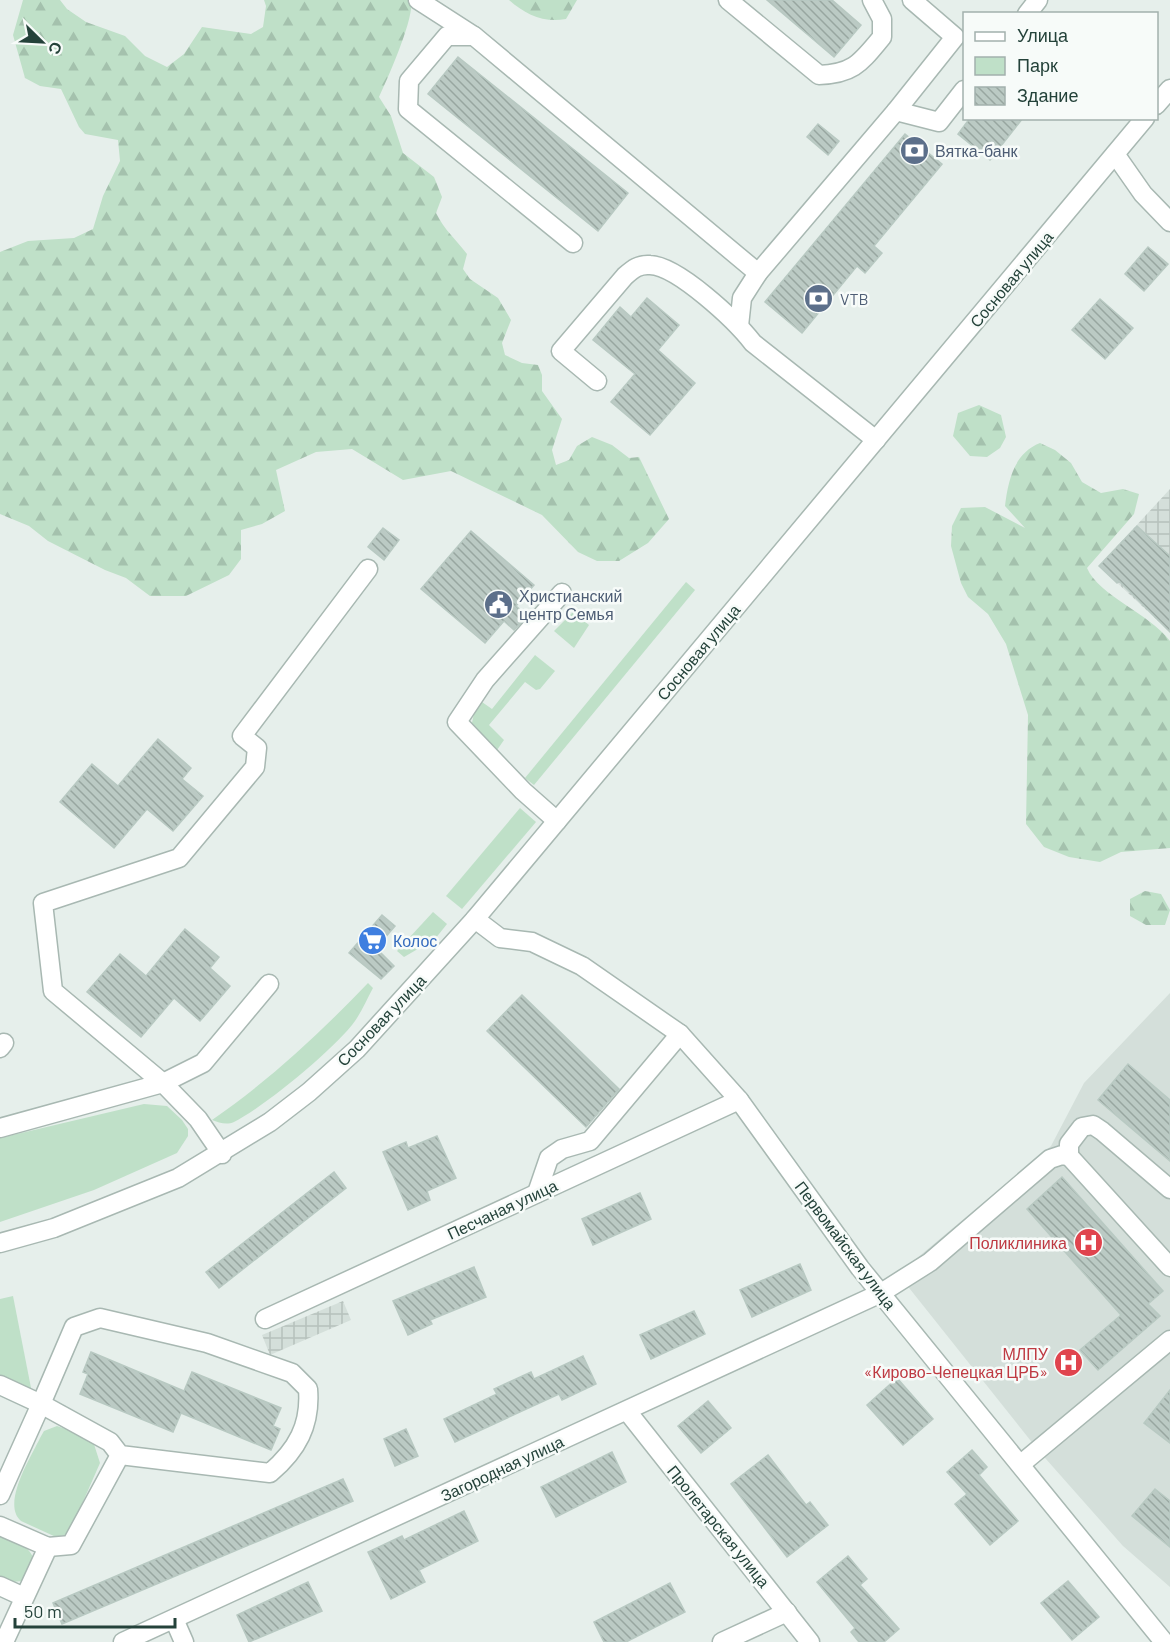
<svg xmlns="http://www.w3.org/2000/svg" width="1170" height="1642" font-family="Barlow,sans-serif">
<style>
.built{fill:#d4dfda}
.industrial{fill:url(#industrial-grid)}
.green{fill:#bfe0c8}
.forest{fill:url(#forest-firs)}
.building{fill:url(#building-back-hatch);stroke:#b8c9c2;stroke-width:1.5}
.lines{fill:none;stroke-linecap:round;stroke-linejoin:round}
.minor-casing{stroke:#a8b8b2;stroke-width:21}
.minor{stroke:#fff;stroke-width:18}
.labels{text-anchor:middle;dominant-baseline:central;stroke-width:5;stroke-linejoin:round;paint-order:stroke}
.service-label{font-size:16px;fill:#4e5e75;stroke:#f7fbf9;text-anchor:start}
.street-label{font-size:16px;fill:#24423a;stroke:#f7fbf9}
.shop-label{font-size:16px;fill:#366cbe;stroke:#f7fbf9;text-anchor:start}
.health-label{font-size:16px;fill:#be3a42;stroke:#f7fbf9;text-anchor:end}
</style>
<defs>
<pattern id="industrial-grid" width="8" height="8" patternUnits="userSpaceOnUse" patternTransform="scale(1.5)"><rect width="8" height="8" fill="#d4dfda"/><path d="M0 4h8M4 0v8" fill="none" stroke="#b6c1bc"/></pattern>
<pattern id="forest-firs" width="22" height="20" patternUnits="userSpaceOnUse" patternTransform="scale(1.5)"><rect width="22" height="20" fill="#bfe0c8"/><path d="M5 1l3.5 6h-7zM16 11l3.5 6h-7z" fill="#a4c1ad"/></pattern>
<pattern id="building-back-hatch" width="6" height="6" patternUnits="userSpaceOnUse" patternTransform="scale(1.5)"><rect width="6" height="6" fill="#bbcac4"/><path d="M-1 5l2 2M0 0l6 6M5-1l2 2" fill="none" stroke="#98a6a0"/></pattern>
</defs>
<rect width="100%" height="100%" fill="#e6efeb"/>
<polygon class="built" points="1170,993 1170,1587 1123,1546 1038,1450 898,1274 1051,1146 1084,1083"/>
<g class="industrial">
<polygon points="1170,489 1170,632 1099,566"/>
<polygon points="343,1301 351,1320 270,1355 262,1335"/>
</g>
<g class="green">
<polygon points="686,582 695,590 534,785 525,778"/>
<polygon points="573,612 589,625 574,648 554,631"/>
<polygon points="535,655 555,671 540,689 536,690 525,682 489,725 504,740 497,750 472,723 474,713 482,702 492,709"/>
<polygon points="520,808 536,822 462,909 446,896"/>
<polygon points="433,912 447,924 435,939 404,957 397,951"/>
<path d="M368 983 373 988C367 999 362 1011 355 1021 337 1047 263 1108 234 1122 227 1125 219 1123 212 1120 270 1080 319 1034 368 983Z"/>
<polygon points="144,1104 167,1106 182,1120 188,1129 188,1136 177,1153 94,1190 0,1222 0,1138"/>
<polygon points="13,1296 32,1393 0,1378 0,1299"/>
<path d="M57 1426 92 1438 100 1463 71 1529 68 1534 56 1537 21 1521C1 1504 31 1457 40 1438L44 1431Z"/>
<path d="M0 1536C13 1541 31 1545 34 1561L23 1581 11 1582 0 1577Z"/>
</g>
<g class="forest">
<path d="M23 0H60L67 9 86 22 125 36 145 56 167 67 184 54 202 27 251 34 263 27 266 6 264 0H411C415 17 388 78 379 97L391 116 403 153 434 177 442 197 436 213C445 231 455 238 467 254L463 269 470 279 498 298 511 320 502 343 505 355 522 363 538 365 542 375V391L562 419 552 450 556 465 569 460 577 446 592 437 612 445 629 458 639 457 669 519 648 543 619 561H597L578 552 542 515 451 471 403 480 352 449 316 452 276 470 285 511 262 524 241 530V559L229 575 186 596H150L126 578 105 570 48 541 29 526 0 514V252L28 241 74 238 93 229 103 196 120 161 118 140 85 134 79 127 61 89 40 86 25 78 13 35Z"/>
<path d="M509 0H577L566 19C544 23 526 15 509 0Z"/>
<polygon points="979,405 1001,415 1006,437 1000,448 987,457 970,456 953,436 958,413"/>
<path d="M1040 443 1055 450 1071 463 1082 482 1101 493 1123 489 1139 494 1134 514 1087 568C1099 596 1149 613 1170 641V848L1121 852 1100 862 1069 857 1044 847 1026 824 1028 715 1006 644 988 614 968 597 961 583 951 546 952 526 961 508 985 507 1025 528 1005 506C1008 481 1014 453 1040 443Z"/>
<polygon points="1145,891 1161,894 1170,910 1165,925 1146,925 1130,916 1130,899"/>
</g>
<g class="building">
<polygon points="767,0 832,0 861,25 834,57"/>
<polygon points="458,57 628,193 598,231 428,94"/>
<polygon points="970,118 1023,118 990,160 958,134"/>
<polygon points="818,124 839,141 828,155 807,137"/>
<polygon points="905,134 942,164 874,246 882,253 865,273 857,266 802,333 765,302"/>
<polygon points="1148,247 1168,264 1144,291 1125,274"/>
<polygon points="647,298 679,325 658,350 695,383 650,435 611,402 635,374 593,340 620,307 631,317"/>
<polygon points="1100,299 1133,328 1105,359 1072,330"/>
<polygon points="1137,526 1170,556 1170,632 1119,581 1117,583 1099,566"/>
<polygon points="383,528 399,540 384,560 368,547"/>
<polygon points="471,531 534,585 516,606 527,616 514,630 504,621 485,643 421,589"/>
<polygon points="158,739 191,768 182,779 203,796 173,831 147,809 114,848 60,802 92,764 118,786"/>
<polygon points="382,915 395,926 376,948 394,966 381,979 349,953"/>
<polygon points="185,929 219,957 210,968 230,986 200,1021 174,998 141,1037 87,992 120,954 146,976"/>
<polygon points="522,995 619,1089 586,1127 487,1031"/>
<polygon points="1128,1064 1170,1100 1170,1161 1098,1100"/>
<polygon points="437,1136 456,1178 427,1191 430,1200 408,1210 383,1152 406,1142 408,1148"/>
<polygon points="334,1172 346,1188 219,1288 206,1272"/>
<polygon points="1062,1177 1163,1291 1148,1304 1160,1316 1098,1370 1080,1350 1121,1315 1027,1209"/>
<polygon points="640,1193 651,1219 593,1245 582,1219"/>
<polygon points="800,1264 811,1290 752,1317 740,1290"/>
<polygon points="474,1267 486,1297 430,1320 432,1324 408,1335 393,1301"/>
<polygon points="694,1311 705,1334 651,1359 640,1335"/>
<polygon points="91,1352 184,1391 192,1372 281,1408 273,1426 280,1429 271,1450 181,1413 173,1432 80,1394 88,1374 83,1372"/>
<polygon points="583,1356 596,1384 562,1400 559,1394 455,1442 444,1419 497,1394 494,1389 531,1372 534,1379"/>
<polygon points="897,1378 933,1419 903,1445 867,1405"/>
<polygon points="1170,1390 1170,1443 1144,1423"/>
<polygon points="708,1401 731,1428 701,1453 678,1426"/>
<polygon points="406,1429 418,1456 395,1466 384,1439"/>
<polygon points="972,1450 987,1467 979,1475 1018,1521 990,1545 955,1504 967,1494 947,1472"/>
<polygon points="612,1452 626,1482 556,1517 541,1487"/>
<polygon points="768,1455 806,1505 810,1502 828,1525 787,1557 731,1484"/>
<polygon points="343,1479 353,1501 62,1624 53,1603"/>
<polygon points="1155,1489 1170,1501 1170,1547 1132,1516"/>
<polygon points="464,1511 478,1541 419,1570 425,1582 391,1599 368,1552 402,1536 404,1540"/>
<polygon points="848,1556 867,1579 860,1585 899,1629 884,1642 859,1642 851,1632 855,1628 817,1582"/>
<polygon points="1068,1581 1099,1617 1072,1640 1041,1603"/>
<polygon points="308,1582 322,1611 249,1642 237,1615"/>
<polygon points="670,1583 685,1612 626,1642 604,1642 594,1622"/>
</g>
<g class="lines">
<defs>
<g id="minor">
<polyline points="418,0 474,36"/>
<path d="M728 0 819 75C854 74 861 62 882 37V19L872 0"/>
<polyline points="912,0 955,37 896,111 939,122 964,90"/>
<polyline points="1027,14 1038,0"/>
<polyline points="1156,105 1170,89"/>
<polyline points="1115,154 1143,194 1170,222"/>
<polyline points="573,243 408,109 409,81 447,36 474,36 758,273"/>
<polyline points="739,326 742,298 758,273 896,111"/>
<path d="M597 381 561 351 625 276C633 269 639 264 650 265 678 266 736 321 753 343L876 440"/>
<polyline points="557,821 523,791 457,722 485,680 562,593"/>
<polyline points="475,919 500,938 532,942 582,966 680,1034 739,1100 860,1268 1164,1642"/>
<polyline points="269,984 203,1063 163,1083 53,991 43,903 179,858 255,767 257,748 242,736 368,569"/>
<polyline points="0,1048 4,1043"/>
<polyline points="0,1128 163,1083 198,1119 222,1154"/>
<polyline points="1069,1156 1170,1267"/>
<polyline points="537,1193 549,1158 562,1149 590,1141 680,1034"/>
<polyline points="0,1243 54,1228 178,1178 270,1122 309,1092 357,1049 475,919 1145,118"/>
<polyline points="265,1319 739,1100"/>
<polyline points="0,1385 41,1404 0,1495"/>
<polyline points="627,1411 810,1642"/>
<polyline points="1021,1464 1170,1340"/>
<path d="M0 1526 48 1547 71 1545 120 1455 110 1442 41 1404 74 1327 100 1318 207 1343 292 1373 308 1389C311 1425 297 1450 270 1473L120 1455"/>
<polyline points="0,1586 24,1597"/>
<polyline points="174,1619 184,1642"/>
<polyline points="4,1642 48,1547"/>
<polyline points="123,1642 881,1293 930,1262 1050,1159 1062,1155 1069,1156 1069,1144 1082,1127 1093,1125 1102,1131 1170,1189"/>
<polyline points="722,1642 787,1612"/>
</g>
</defs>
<use href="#minor" class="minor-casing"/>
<use href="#minor" class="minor"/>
</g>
<defs>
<symbol id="bank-disc" viewBox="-11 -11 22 22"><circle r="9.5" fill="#5c6f8a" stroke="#f7fbf9"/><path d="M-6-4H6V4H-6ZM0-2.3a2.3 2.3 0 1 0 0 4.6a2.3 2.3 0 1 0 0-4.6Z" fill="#fff"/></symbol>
<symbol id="civic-disc" viewBox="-11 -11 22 22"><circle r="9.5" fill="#5c6f8a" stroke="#f7fbf9"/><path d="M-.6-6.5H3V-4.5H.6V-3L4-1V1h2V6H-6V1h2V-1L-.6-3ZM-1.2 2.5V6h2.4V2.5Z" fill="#fff"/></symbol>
<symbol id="supermarket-disc" viewBox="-11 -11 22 22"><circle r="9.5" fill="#3f7fe0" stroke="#f7fbf9"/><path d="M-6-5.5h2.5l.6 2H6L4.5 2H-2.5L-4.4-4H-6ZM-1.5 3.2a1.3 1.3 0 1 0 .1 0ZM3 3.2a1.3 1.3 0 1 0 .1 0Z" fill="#fff"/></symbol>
<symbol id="hospital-disc" viewBox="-11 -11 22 22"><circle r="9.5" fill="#e0444e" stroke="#f7fbf9"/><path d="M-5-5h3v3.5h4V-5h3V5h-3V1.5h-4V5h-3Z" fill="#fff"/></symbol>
</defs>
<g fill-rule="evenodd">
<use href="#bank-disc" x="898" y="134" width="33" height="33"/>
<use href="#bank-disc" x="802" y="282" width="33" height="33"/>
<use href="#civic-disc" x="482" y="588" width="33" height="33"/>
<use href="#supermarket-disc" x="356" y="924" width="33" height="33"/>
<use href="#hospital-disc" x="1072" y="1226" width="33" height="33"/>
<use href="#hospital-disc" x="1052" y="1346" width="33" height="33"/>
</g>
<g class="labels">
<g class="service-label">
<text x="935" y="150">Вятка-банк</text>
<text x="840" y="298">VTB</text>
<text x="519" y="595">Христианский<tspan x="519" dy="18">центр Семья</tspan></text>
</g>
<g class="street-label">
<text transform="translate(1011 279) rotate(-50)">Сосновая улица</text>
<text transform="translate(698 652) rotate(-50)">Сосновая улица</text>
<text transform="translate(381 1020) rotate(-46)">Сосновая улица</text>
<text transform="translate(502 1209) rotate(-25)">Песчаная улица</text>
<text transform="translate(846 1245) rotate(53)">Первомайская улица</text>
<text transform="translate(502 1468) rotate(-25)">Загородная улица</text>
<text transform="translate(719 1526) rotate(51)">Пролетарская улица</text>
</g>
<g class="shop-label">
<text x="393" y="940">Колос</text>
</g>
<g class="health-label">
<text x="1067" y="1242">Поликлиника</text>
<text x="1048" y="1353">МЛПУ<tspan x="1048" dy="18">«Кирово-Чепецкая ЦРБ»</tspan></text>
</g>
</g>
<rect x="963" y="12" width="195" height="108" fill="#f7fbf9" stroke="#a3b1ad" stroke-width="1.5"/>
<rect x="975" y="32" width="30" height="9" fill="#ffffff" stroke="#a3b1ad" stroke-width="1.5"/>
<text x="1017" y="42" font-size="18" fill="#24423a">Улица</text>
<rect x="975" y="57" width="30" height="18" fill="#bfe0c8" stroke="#a3b1ad" stroke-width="1.5"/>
<text x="1017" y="72" font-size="18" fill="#24423a">Парк</text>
<rect x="975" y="87" width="30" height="18" fill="url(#building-back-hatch)" stroke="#a3b1ad" stroke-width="1.5"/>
<text x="1017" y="102" font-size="18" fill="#24423a">Здание</text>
<g transform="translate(42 42) rotate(114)" stroke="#f7fbf9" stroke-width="4.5" paint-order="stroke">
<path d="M0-4.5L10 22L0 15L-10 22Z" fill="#24423a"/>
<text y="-9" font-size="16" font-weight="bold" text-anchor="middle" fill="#24423a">С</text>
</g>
<path d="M15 1618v9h160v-9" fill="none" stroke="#24423a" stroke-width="3"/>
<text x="24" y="1618" font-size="18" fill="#24423a" stroke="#f7fbf9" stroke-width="4.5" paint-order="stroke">50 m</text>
</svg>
